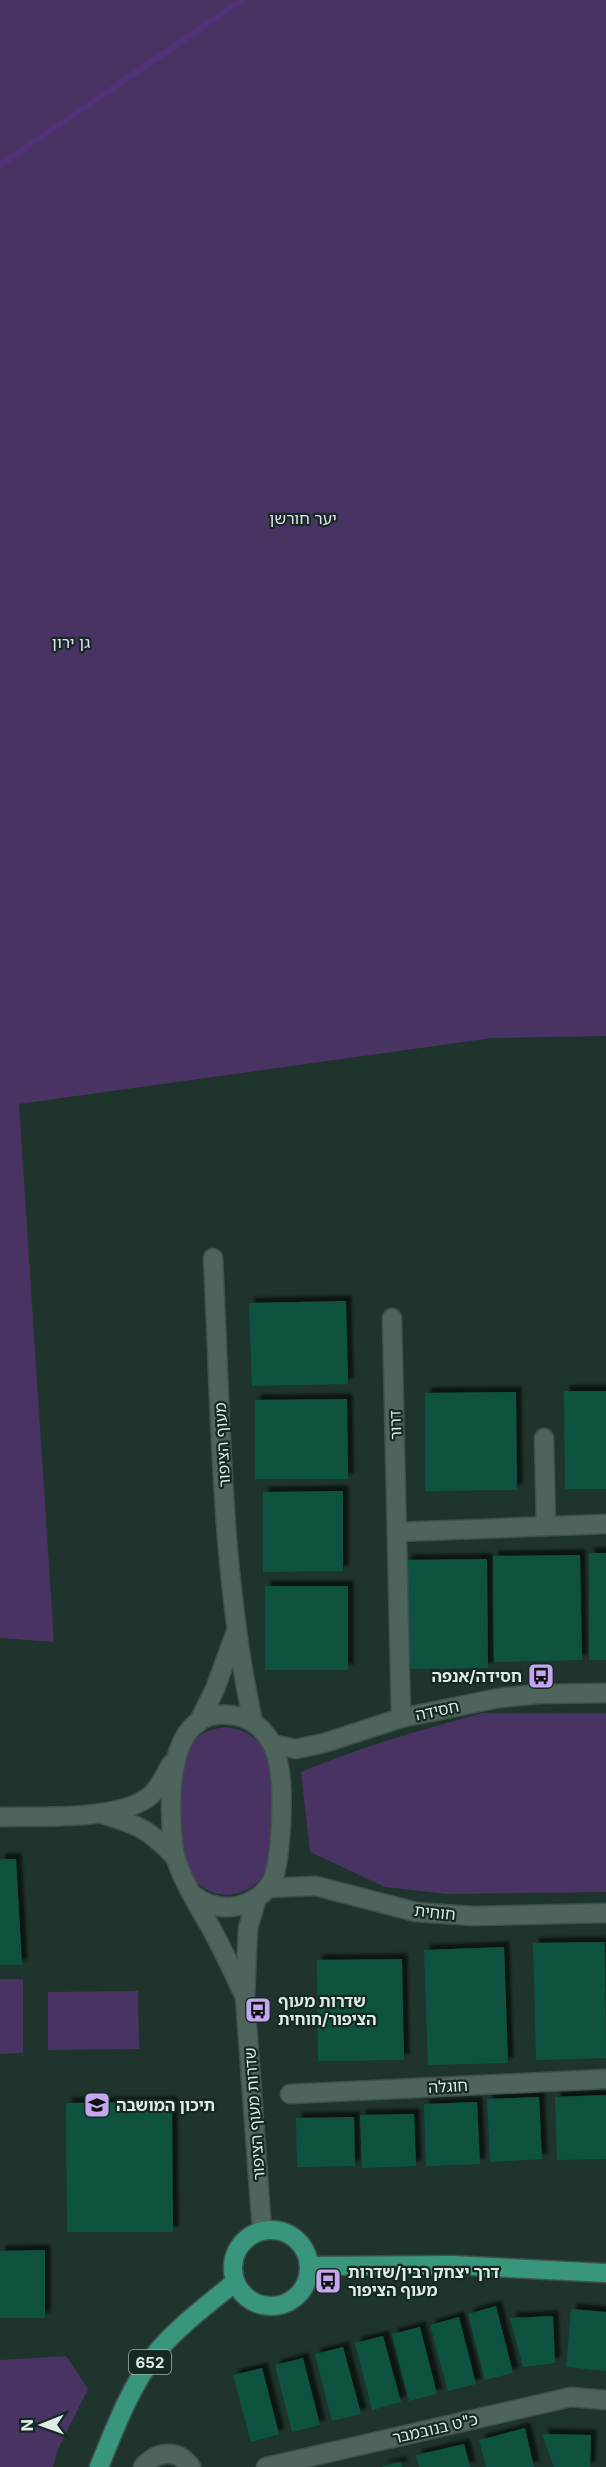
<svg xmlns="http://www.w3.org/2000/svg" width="606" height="2467" font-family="Inter,'Noto Sans Hebrew',sans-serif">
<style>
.green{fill:#483363}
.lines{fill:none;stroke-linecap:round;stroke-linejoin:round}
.stream{stroke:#533179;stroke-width:6}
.building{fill:#105341;filter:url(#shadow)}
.minor-casing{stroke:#3f514b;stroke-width:21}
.major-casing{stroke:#3f514b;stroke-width:21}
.minor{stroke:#4e645c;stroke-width:18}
.major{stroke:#37967c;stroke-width:18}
.labels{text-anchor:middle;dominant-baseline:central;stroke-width:4.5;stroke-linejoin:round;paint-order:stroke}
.shield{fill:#152a22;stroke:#a2b1ab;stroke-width:1.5}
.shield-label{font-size:15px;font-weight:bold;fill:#deebe6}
.park-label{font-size:16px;fill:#e5ddf3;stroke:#152a22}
.street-label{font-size:16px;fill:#deebe6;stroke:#152a22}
.poi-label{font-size:16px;font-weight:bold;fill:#deebe6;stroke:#152a22;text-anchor:start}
</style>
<defs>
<filter id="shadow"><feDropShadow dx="5.5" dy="-5.5" stdDeviation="1.5" flood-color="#0009"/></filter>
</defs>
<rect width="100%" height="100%" fill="#1f342c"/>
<g class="green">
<polygon points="0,0 606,0 606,1036 492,1038 19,1104 54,1642 0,1638"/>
<path d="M482 1713H606V1892L447 1894 385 1887 310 1852 301 1772C360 1747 421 1730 482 1713Z"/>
<path d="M225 1727C242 1729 258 1736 266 1752 277 1775 277 1856 262 1877 255 1888 240 1894 227 1895 212 1895 197 1886 189 1874 173 1850 175 1763 193 1741 201 1732 213 1729 225 1727Z"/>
<polygon points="0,1979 23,1979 23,2053 0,2054"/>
<polygon points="138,1991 139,2049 48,2050 48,1992"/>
<polygon points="66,2356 88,2389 57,2451 53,2467 0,2467 0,2360"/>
</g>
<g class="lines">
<polyline class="stream" points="0,165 242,0"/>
</g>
<g class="building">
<polygon points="346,1301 348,1384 252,1386 249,1303"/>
<polygon points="564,1391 606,1391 606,1489 565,1489"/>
<polygon points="516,1392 517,1490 425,1491 425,1393"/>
<polygon points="347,1399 348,1479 255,1479 255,1400"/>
<polygon points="343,1491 343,1571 263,1572 263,1492"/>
<rect x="589" y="1553" width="17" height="107"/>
<polygon points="580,1555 582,1660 494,1662 493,1556"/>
<polygon points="487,1559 488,1668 407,1669 406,1560"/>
<rect x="265" y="1586" width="83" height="84"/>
<polygon points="0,1859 16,1859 22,1965 0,1965"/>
<polygon points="605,1942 606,2058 536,2060 533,1943"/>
<polygon points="504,1947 508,2063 428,2065 424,1950"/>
<polygon points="402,1959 404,2060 318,2061 317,1960"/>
<polygon points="606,2095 606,2159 557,2160 555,2097"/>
<polygon points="539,2097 542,2159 490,2162 487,2099"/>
<polygon points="172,2102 173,2232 67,2232 66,2103"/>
<polygon points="477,2102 480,2164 426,2166 424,2104"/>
<polygon points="414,2114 416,2166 362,2168 360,2115"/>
<polygon points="354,2117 355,2166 297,2167 296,2118"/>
<polygon points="45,2250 45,2318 0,2318 0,2251"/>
<polygon points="496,2306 513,2373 485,2380 468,2314"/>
<polygon points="571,2309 606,2312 606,2371 566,2367"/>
<polygon points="553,2316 555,2363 523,2367 510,2318"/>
<polygon points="459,2317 476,2384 448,2391 430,2325"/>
<polygon points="420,2327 437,2394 409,2401 392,2334"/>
<polygon points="383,2336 401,2402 372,2410 355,2343"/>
<polygon points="343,2347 361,2414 332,2421 315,2354"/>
<polygon points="303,2358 320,2425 292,2432 275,2365"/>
<polygon points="262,2368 279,2434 251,2442 233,2375"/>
<polygon points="525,2428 534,2467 486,2467 479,2440"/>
<polygon points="542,2434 591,2435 590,2467 554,2467"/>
<polygon points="464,2444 470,2467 419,2467 416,2455"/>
<polygon points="401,2462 402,2467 383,2467 382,2466"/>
</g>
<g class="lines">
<defs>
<g id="minor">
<path d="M213 1258C221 1412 220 1571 253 1722"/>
<polyline points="392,1318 401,1718"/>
<polyline points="544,1438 546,1526"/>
<polyline points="397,1532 606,1524"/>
<polyline points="198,1723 215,1689 235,1634"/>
<polyline points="272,1744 296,1749 324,1743 401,1718 499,1698 539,1694 606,1693"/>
<path d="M102 1814C138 1825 149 1829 175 1857"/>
<path d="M0 1817C39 1816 122 1821 151 1795 160 1787 166 1773 172 1763"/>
<polyline points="267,1888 316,1886 416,1912 472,1916 606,1913"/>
<path d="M193 1895C198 1898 203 1902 209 1904 234 1913 267 1901 275 1873 279 1858 280 1840 281 1824 282 1799 283 1767 272 1744 265 1730 252 1719 237 1716 178 1704 171 1767 171 1810 172 1825 171 1844 176 1859 184 1884 198 1905 211 1928 223 1950 234 1974 245 1997"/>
<polyline points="257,1898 248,1928 245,1997 262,2231"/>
<polyline points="290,2094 606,2079"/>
<path d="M143 2467C157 2450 178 2449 191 2467"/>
<polyline points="266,2467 571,2397 606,2400"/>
</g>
<g id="major">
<circle cx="271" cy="2268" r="38"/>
<polyline points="309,2266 452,2265 606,2273"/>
<path d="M99 2467C115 2428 129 2390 154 2356 171 2332 211 2302 235 2282"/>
</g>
</defs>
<use href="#minor" class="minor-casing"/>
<use href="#major" class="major-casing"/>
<use href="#minor" class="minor"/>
<use href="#major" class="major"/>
</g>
<defs>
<symbol id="bus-square" viewBox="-11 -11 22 22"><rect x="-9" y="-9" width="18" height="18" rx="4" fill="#c5a7f1" stroke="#152a22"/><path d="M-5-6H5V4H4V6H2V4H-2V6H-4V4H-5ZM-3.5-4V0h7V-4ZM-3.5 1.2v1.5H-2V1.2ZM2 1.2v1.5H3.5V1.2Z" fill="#111"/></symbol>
<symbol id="school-square" viewBox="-11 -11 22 22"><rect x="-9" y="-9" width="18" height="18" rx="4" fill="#c5a7f1" stroke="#152a22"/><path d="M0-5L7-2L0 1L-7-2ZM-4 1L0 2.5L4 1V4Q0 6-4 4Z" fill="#111"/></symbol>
</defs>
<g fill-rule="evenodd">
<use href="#bus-square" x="526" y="1661" width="30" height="30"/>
<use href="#bus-square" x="243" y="1995" width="30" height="30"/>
<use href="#school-square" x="82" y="2090" width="30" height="30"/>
<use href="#bus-square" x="313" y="2266" width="30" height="30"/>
</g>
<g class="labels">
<rect class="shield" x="129" y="2350" width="42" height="24" rx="4.5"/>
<g class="shield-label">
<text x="150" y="2362">652</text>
</g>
<g class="park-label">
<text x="303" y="518">יער חורשן</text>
<text x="71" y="642">גן ירון</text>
</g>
<g class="street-label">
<text transform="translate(395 1425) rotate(-92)">דרור</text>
<text transform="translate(222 1445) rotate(-93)">מעוף הציפור</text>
<text transform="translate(437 1710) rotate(-12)">חסידה</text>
<text transform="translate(435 1912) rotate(6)">חוחית</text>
<text transform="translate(448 2086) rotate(-3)">חוגלה</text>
<text transform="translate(254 2114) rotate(-94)">שדרות מעוף הציפור</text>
<text transform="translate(435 2428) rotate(-13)">כ"ט בנובמבר</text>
</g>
<g class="poi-label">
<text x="522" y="1676" text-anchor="end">חסידה/אנפה</text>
<text x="278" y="2001">שדרות מעוף<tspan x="278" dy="18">הציפור/חוחית</tspan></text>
<text x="116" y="2105">תיכון המושבה</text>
<text x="348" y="2272">דרך יצחק רבין/שדרות<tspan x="348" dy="18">מעוף הציפור</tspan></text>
</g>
</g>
<g transform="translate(42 2425) rotate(269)" stroke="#152a22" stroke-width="4.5" paint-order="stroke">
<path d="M0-4.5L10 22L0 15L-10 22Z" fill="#deebe6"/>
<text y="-9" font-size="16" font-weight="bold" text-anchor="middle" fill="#deebe6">N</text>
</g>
</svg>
